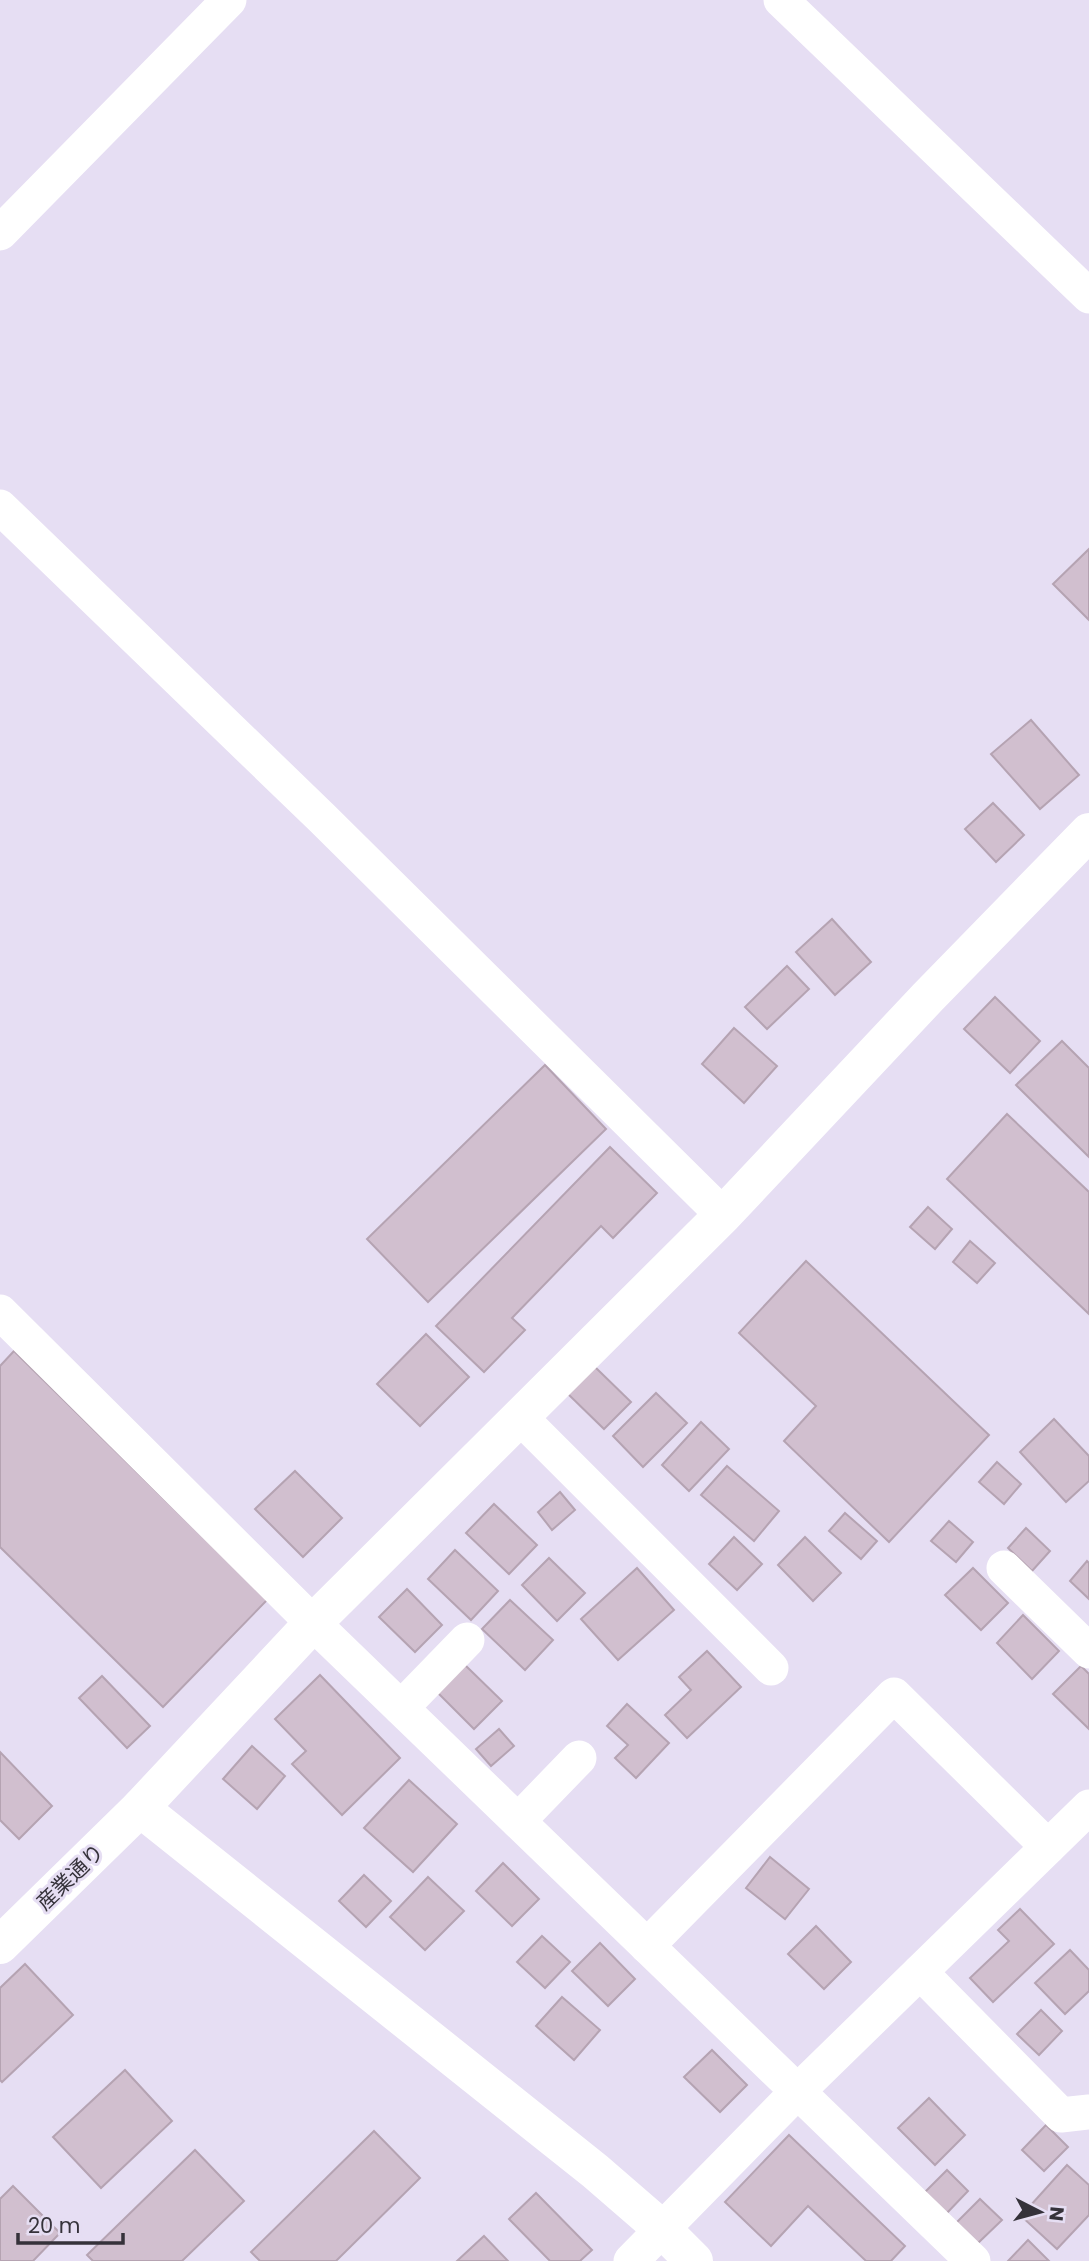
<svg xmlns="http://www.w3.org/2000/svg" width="1089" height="2261" font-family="Poppins,'Noto Sans JP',sans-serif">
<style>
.building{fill:#d1bfcf;stroke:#b5a3b2;stroke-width:2}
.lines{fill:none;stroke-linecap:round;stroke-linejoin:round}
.minor{stroke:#fff;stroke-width:35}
.tertiary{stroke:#fff;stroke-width:38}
.labels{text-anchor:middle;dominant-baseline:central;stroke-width:6;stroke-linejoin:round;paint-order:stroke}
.street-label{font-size:21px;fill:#35323a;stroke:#e6def3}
</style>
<rect width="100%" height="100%" fill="#e6def3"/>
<g class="building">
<polygon points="1089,549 1089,620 1053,584"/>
<polygon points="1031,720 1079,775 1040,809 991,754"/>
<polygon points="993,803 1024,835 996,862 965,829"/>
<polygon points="832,919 871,962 835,995 796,952"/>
<polygon points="787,966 809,989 767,1029 745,1007"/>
<polygon points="995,997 1040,1041 1010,1073 964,1029"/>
<polygon points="734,1028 777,1066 744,1103 702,1064"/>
<polygon points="1062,1041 1089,1068 1089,1157 1016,1085"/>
<polygon points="545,1065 606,1129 428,1302 367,1239"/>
<polygon points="1007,1114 1089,1192 1089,1314 947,1179"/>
<polygon points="610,1147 657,1193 613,1238 601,1226 512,1318 525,1330 484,1372 436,1326"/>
<polygon points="928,1207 952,1229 935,1249 910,1227"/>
<polygon points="970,1241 995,1263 977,1283 953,1262"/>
<polygon points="806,1261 989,1435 889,1542 784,1441 816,1406 739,1333"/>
<polygon points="426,1334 469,1377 420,1426 377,1384"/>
<polygon points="14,1351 267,1600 163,1707 0,1547 0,1366"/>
<polygon points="595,1367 631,1402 604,1429 568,1394"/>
<polygon points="656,1393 687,1423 643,1467 613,1436"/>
<polygon points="1054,1419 1089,1456 1089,1481 1066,1502 1020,1452"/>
<polygon points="701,1422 729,1449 689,1491 662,1465"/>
<polygon points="997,1462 1021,1484 1004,1504 979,1482"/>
<polygon points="727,1466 779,1511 754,1541 701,1495"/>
<polygon points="295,1471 342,1518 303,1557 255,1509"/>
<polygon points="560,1492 575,1510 552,1530 538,1512"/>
<polygon points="494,1504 537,1545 509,1574 466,1533"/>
<polygon points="845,1513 877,1541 861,1559 829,1531"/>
<polygon points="949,1521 973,1542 956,1562 931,1541"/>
<polygon points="1026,1528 1050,1551 1032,1571 1008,1548"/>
<polygon points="734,1537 762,1564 737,1590 709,1564"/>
<polygon points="805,1537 841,1573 813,1601 778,1565"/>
<polygon points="455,1550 498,1591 471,1620 428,1579"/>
<polygon points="549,1558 585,1593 557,1621 522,1585"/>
<polygon points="1087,1561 1089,1563 1089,1599 1070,1581"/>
<polygon points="637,1568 674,1610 618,1660 581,1619"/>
<polygon points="973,1568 1008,1603 981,1630 945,1595"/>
<polygon points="407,1589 442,1625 415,1652 379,1617"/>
<polygon points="510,1600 553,1640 525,1670 482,1629"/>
<polygon points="1023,1615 1059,1651 1032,1679 997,1643"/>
<polygon points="707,1651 741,1687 687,1738 665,1715 691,1690 679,1677"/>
<polygon points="465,1665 502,1701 474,1729 438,1693"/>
<polygon points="1081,1666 1089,1674 1089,1729 1053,1694"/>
<polygon points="320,1675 400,1758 342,1815 292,1764 306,1751 275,1719"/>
<polygon points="102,1676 150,1726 127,1748 79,1698"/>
<polygon points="627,1704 669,1743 636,1778 615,1758 628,1745 607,1726"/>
<polygon points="499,1729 514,1746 491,1766 476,1749"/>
<polygon points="252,1746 285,1776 257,1809 223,1779"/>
<polygon points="0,1752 52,1806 19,1839 0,1820"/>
<polygon points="409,1780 457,1824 413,1872 364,1828"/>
<polygon points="770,1857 809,1889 785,1919 746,1888"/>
<polygon points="503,1863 539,1899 512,1926 476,1891"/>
<polygon points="364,1875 391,1901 366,1927 339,1901"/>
<polygon points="428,1877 464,1911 425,1950 390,1917"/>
<polygon points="1020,1909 1054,1944 993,2002 970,1978 1009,1941 998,1930"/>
<polygon points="816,1926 851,1962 824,1989 788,1954"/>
<polygon points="542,1936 570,1962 545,1988 517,1962"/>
<polygon points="600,1943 635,1979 608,2006 572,1971"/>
<polygon points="1070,1950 1089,1970 1089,1991 1065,2014 1035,1983"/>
<polygon points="25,1964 73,2015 2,2082 0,2080 0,1988"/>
<polygon points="562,1997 600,2030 574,2060 536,2026"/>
<polygon points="1041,2010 1062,2031 1039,2055 1017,2034"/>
<polygon points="712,2050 747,2085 720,2112 684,2077"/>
<polygon points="125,2070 172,2121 101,2188 53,2137"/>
<polygon points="929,2098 965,2135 935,2165 898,2128"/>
<polygon points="1046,2125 1068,2147 1044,2171 1022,2150"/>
<polygon points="374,2131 420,2178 336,2261 260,2261 251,2252"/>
<polygon points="789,2135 905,2246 891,2261 866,2261 808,2206 771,2246 725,2202"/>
<polygon points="195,2150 244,2201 182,2261 93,2261 87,2255"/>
<polygon points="1067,2165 1089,2185 1089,2215 1057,2249 1021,2216"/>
<polygon points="947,2170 968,2191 945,2215 923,2194"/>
<polygon points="13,2186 60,2233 33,2261 0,2261 0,2199"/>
<polygon points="536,2193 592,2250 580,2261 550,2261 509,2219"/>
<polygon points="980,2199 1002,2220 977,2244 956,2223"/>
<polygon points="484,2236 508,2261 457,2261"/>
<polygon points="1028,2240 1049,2261 1008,2261"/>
</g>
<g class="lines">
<g class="minor">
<polyline points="781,0 1089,296"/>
<polyline points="0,233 229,0"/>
<polyline points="0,507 322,818 723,1215"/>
<polyline points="0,1312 313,1623 973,2261"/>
<polyline points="520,1417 771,1668"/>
<polyline points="1004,1568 1089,1651"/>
<polyline points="401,1708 467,1640"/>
<polyline points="518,1821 579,1758"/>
<polyline points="647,1946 894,1695 1048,1847"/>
<polyline points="920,1972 1061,2115 1089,2112"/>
<polyline points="631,2261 798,2091 1089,1807"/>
</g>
<g class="tertiary">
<polyline points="140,1808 595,2171 662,2229 694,2261"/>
<polyline points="0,1945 140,1808 313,1623 723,1215 928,997 1089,832"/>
</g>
</g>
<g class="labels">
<g class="street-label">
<text transform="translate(70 1877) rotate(-44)">産業通り</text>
</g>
</g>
<g transform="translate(1040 2212) rotate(96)" stroke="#e6def3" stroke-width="5" paint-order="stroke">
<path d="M0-5L12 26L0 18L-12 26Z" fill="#35323a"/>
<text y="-10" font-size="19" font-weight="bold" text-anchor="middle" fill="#35323a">N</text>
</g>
<path d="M18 2233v10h105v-10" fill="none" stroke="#35323a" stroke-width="3.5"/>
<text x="28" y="2233" font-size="21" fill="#35323a" stroke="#e6def3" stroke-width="5" paint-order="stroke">20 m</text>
</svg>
